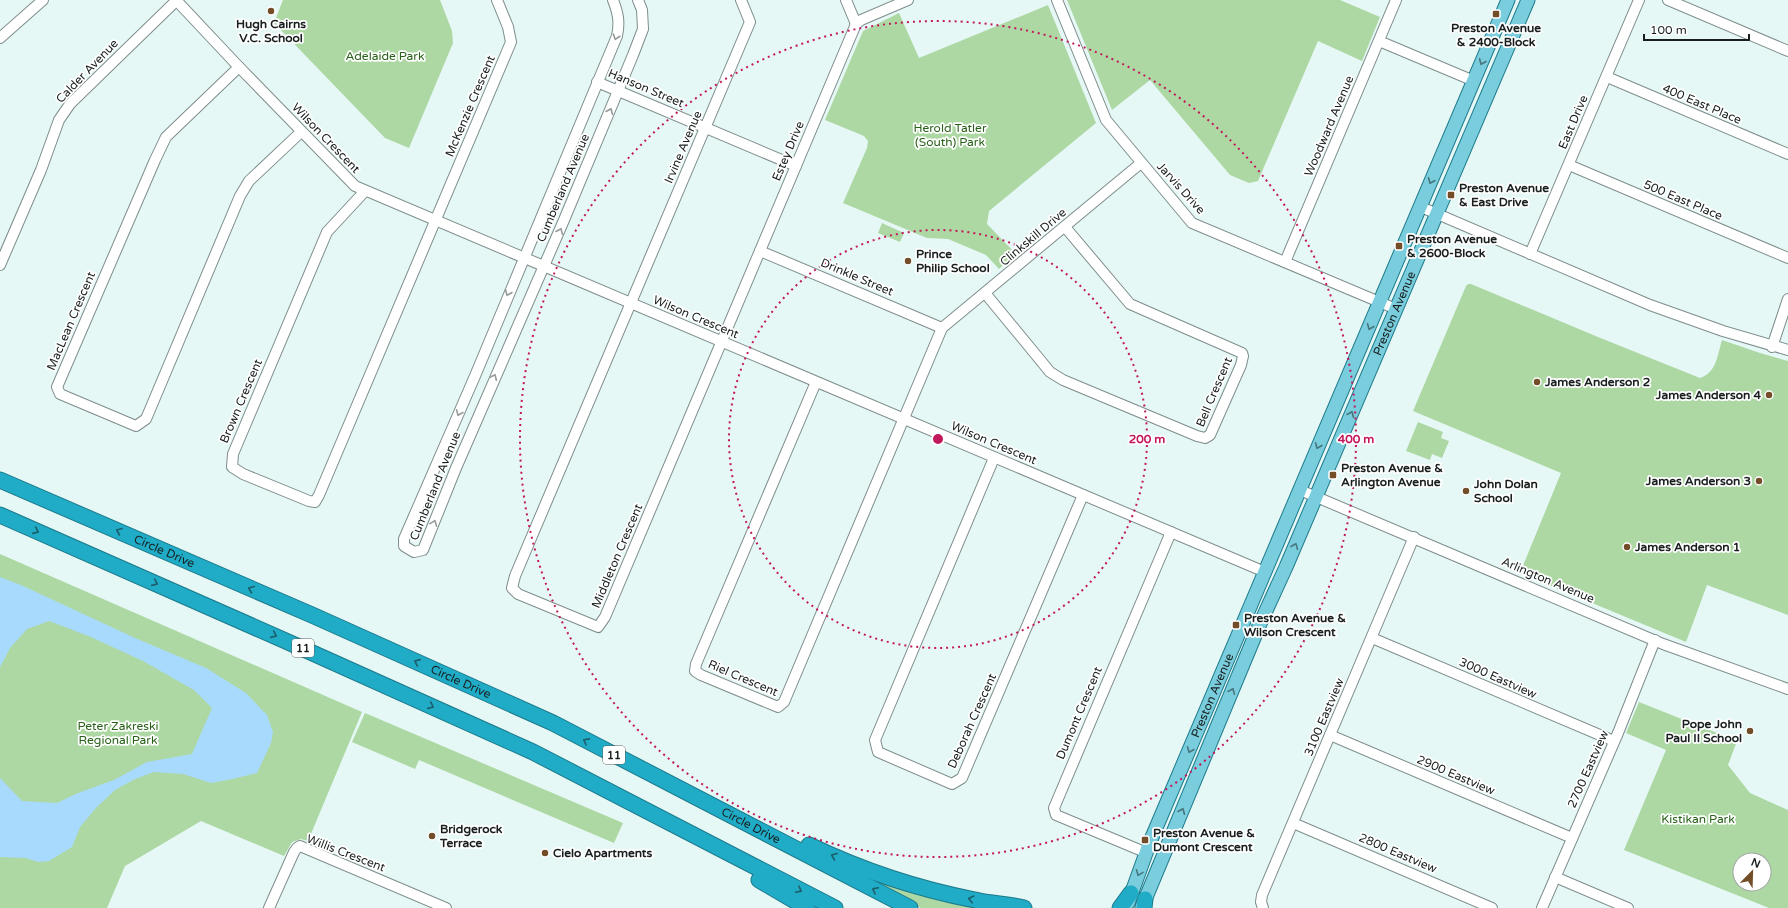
<svg xmlns="http://www.w3.org/2000/svg" width="1788" height="908" font-family="'Varela Round',sans-serif">
<style>
.green{fill:#add8a3;fill-rule:evenodd}
.water{fill:#a8dafe}
.lines{fill:none;stroke-linecap:round;stroke-linejoin:round}
.minor-casing{stroke:#7e8d8c;stroke-width:12}
.major-casing{stroke:#1d7a8b;stroke-width:15}
.highway-casing{stroke:#1d7a8b;stroke-width:17}
.minor{stroke:#fff;stroke-width:10}
.major{stroke:#79cddd;stroke-width:13}
.highway{stroke:#20abc6;stroke-width:15}
.oneway{stroke:#979a9a}
.oneway2{stroke:#48767e}
.oneway3{stroke:#1c5e6a}
.ring{fill:none;stroke:#c2185b;stroke-width:2;stroke-dasharray:2 4}
.poi-dot{fill:#724d28;stroke:#fff;stroke-width:1.5}
.labels{text-anchor:middle;dominant-baseline:central;stroke-width:3.5;stroke-linejoin:round;paint-order:stroke}
.shield{fill:#fff;stroke:#5d6262;stroke-width:1}
.shield-label{font-size:11px;font-weight:bold;fill:#181f1e}
.poi-label{font-size:12px;font-weight:bold;fill:#181f1e;stroke:#fff;text-anchor:start}
.park-label{font-size:12px;fill:#286118;stroke:#fff}
.street-label{font-size:12px;fill:#181f1e;stroke:#fff}
.centre{fill:#c2185b;stroke:#fff;stroke-width:2}
.ring-label{font-size:12px;text-anchor:middle;font-weight:bold;fill:#c2185b;stroke:#fff;stroke-width:3.5;stroke-linejoin:round;paint-order:stroke}
</style>
<rect width="100%" height="100%" fill="#e6f8f6"/>
<g class="green">
<polygon points="283,0 440,0 452,31 453,43 409,148 385,138 274,23"/>
<polygon points="1067,0 1340,0 1380,17 1362,61 1318,41 1258,181 1249,183 1230,175 1150,80 1112,110"/>
<polygon points="1048,5 1096,123 989,211 987,224 1016,254 999,269 986,255 948,239 927,238 843,203 867,148 868,141 864,136 825,120 863,31 899,13 919,58"/>
<polygon points="882,223 904,233 900,242 878,233"/>
<path d="M1468 284H1471L1598 337 1700 378C1717 372 1717 356 1722 340L1760 353 1788 361V615L1707 585 1686 642 1520 573 1561 473 1413 411 1466 286Z"/>
<polygon points="1418,422 1443,432 1441,438 1449,441 1442,458 1432,454 1430,460 1406,451"/>
<polygon points="0,554 362,712 308,841 301,839 292,842 284,856 201,821 125,866 107,908 0,908"/>
<path d="M1639 702 1737 741 1728 765 1750 793 1788 810V908H1769L1624 850 1666 750 1626 733ZM1740 860H1764V884H1740Z"/>
<polygon points="365,713 623,823 614,843 419,760 415,769 352,742"/>
<polygon points="845,868 989,908 921,908 868,883"/>
</g>
<polygon class="water" points="0,577 23,586 135,638 206,668 246,693 267,715 273,732 271,743 257,773 232,779 211,783 183,774 154,772 135,779 115,790 96,808 80,827 72,847 49,861 39,862 25,858 0,857 0,778 22,801 57,803 78,793 114,780 147,762 192,754 212,708 194,690 143,661 91,637 49,621 27,629 10,648 0,667"/>
<g class="lines">
<defs>
<g id="minor">
<polyline points="176,0 239,67 355,186 1265,572"/>
<path d="M613 0C618 13 620 22 617 36L475 376 404 539V546L414 552 423 550 456 468 564 220 633 55 643 29 642 10 638 0"/>
<polyline points="741,0 750,22 515,576 512,588 518,594 598,627 605,617 856,24 861,20 908,0"/>
<polyline points="846,0 856,24"/>
<polyline points="1057,0 1106,120 1192,223 1396,309"/>
<polyline points="1668,0 1788,51"/>
<polyline points="0,38 43,0"/>
<polyline points="1379,41 1474,81"/>
<polyline points="239,67 166,137 155,160 57,387 60,394 136,426 146,419 240,196 249,181 301,132"/>
<polyline points="1607,77 1788,154"/>
<polyline points="597,82 796,166"/>
<polyline points="1569,165 1788,258"/>
<polyline points="365,191 327,232 233,454 232,467 243,474 309,501 315,502 319,495 511,42 508,27 497,0"/>
<polyline points="1421,207 1650,305 1723,331 1788,350"/>
<polyline points="760,251 942,328"/>
<polyline points="1530,254 1639,0"/>
<polyline points="1285,262 1396,0"/>
<polyline points="0,265 41,170 59,120 70,104 177,0"/>
<polyline points="985,293 1050,372 1063,380 1197,436 1205,438 1210,435 1241,365 1243,356 1242,353 1130,304 1065,227"/>
<polyline points="1772,347 1788,299"/>
<polyline points="816,382 696,664 695,671 701,675 778,707 784,702 942,328 1141,163"/>
<polyline points="994,458 875,740 878,752 952,784 962,778 1083,495"/>
<polyline points="1300,490 1663,644 1788,689"/>
<polyline points="1372,638 1614,741"/>
<polyline points="1330,735 1572,838"/>
<polyline points="1293,823 1492,908"/>
<polyline points="1147,853 1056,815 1054,808 1171,532"/>
<polyline points="1555,877 1628,908"/>
<polyline points="269,908 294,852 297,848 300,846 446,908"/>
<polyline points="1263,908 1261,902 1262,895 1414,537"/>
<polyline points="1542,908 1618,733 1655,640"/>
</g>
<g id="major">
<path id="s1" d="M1128 903 1150 842 1508 0"/>
<path id="s2" d="M1142 907 1259 626 1286 567 1528 0"/>
</g>
<g id="highway">
<path id="s3" d="M0 480 312 615 553 723 910 908"/>
<polyline points="0,515 288,642 533,752 835,908"/>
<path d="M809 845C861 870 918 889 975 900 991 904 1008 904 1024 908"/>
<polyline points="759,880 807,908"/>
<polyline points="1120,908 1131,893"/>
<polyline points="1144,908 1145,899"/>
</g>
</defs>
<use href="#minor" class="minor-casing"/>
<use href="#major" class="major-casing"/>
<use href="#highway" class="highway-casing"/>
<use href="#minor" class="minor"/>
<use href="#major" class="major"/>
<use href="#highway" class="highway"/>
</g>
<defs><path id="oneway-chevron" d="M-2-3.5L2.5 0L-2 3.5" fill="none" stroke-width="1.6" stroke-linecap="round" stroke-linejoin="round"/></defs>
<g class="oneway">
<use href="#oneway-chevron" transform="translate(616 37) rotate(109)"/>
<use href="#oneway-chevron" transform="translate(610 111) rotate(-67)"/>
<use href="#oneway-chevron" transform="translate(560 231) rotate(-67)"/>
<use href="#oneway-chevron" transform="translate(508 293) rotate(113)"/>
<use href="#oneway-chevron" transform="translate(494 377) rotate(-66)"/>
<use href="#oneway-chevron" transform="translate(459 413) rotate(113)"/>
<use href="#oneway-chevron" transform="translate(434 523) rotate(-69)"/>
</g>
<g class="oneway2">
<use href="#oneway-chevron" transform="translate(1482 62) rotate(113)"/>
<use href="#oneway-chevron" transform="translate(1431 181) rotate(113)"/>
<use href="#oneway-chevron" transform="translate(1370 327) rotate(113)"/>
<use href="#oneway-chevron" transform="translate(1351 414) rotate(-67)"/>
<use href="#oneway-chevron" transform="translate(1318 446) rotate(113)"/>
<use href="#oneway-chevron" transform="translate(1295 546) rotate(-68)"/>
<use href="#oneway-chevron" transform="translate(1232 691) rotate(-67)"/>
<use href="#oneway-chevron" transform="translate(1190 750) rotate(113)"/>
<use href="#oneway-chevron" transform="translate(1182 811) rotate(-67)"/>
<use href="#oneway-chevron" transform="translate(1139 873) rotate(111)"/>
</g>
<g class="oneway3">
<use href="#oneway-chevron" transform="translate(36 531) rotate(24)"/>
<use href="#oneway-chevron" transform="translate(119 531) rotate(-157)"/>
<use href="#oneway-chevron" transform="translate(155 583) rotate(24)"/>
<use href="#oneway-chevron" transform="translate(251 589) rotate(-157)"/>
<use href="#oneway-chevron" transform="translate(274 635) rotate(24)"/>
<use href="#oneway-chevron" transform="translate(417 662) rotate(-156)"/>
<use href="#oneway-chevron" transform="translate(431 706) rotate(24)"/>
<use href="#oneway-chevron" transform="translate(586 741) rotate(-152)"/>
<use href="#oneway-chevron" transform="translate(834 856) rotate(-158)"/>
<use href="#oneway-chevron" transform="translate(799 890) rotate(27)"/>
<use href="#oneway-chevron" transform="translate(875 890) rotate(-153)"/>
<use href="#oneway-chevron" transform="translate(971 899) rotate(-167)"/>
</g>
<g class="ring">
<circle cx="938" cy="439" r="209"/>
<circle cx="938" cy="439" r="418"/>
</g>
<g class="poi-dot">
<circle cx="271" cy="11" r="4"/>
<rect x="1492" y="10" width="8" height="8" rx="2"/>
<rect x="1447" y="191" width="8" height="8" rx="2"/>
<rect x="1395" y="242" width="8" height="8" rx="2"/>
<circle cx="908" cy="261" r="4"/>
<circle cx="1537" cy="382" r="4"/>
<circle cx="1769" cy="395" r="4"/>
<rect x="1329" y="471" width="8" height="8" rx="2"/>
<circle cx="1759" cy="481" r="4"/>
<circle cx="1466" cy="491" r="4"/>
<circle cx="1627" cy="547" r="4"/>
<rect x="1232" y="621" width="8" height="8" rx="2"/>
<circle cx="1750" cy="731" r="4"/>
<circle cx="432" cy="836" r="4"/>
<rect x="1141" y="836" width="8" height="8" rx="2"/>
<circle cx="545" cy="853" r="4"/>
</g>
<g class="labels">
<g class="shield">
<rect x="292" y="639" width="22" height="18" rx="3"/>
<rect x="603" y="746" width="22" height="18" rx="3"/>
</g>
<g class="shield-label">
<text x="303" y="648">11</text>
<text x="614" y="755">11</text>
</g>
<g class="poi-label">
<text x="271" y="24" text-anchor="middle">Hugh Cairns<tspan x="271" dy="14">V.C. School</tspan></text>
<text x="1496" y="28" text-anchor="middle">Preston Avenue<tspan x="1496" dy="14">&amp; 2400-Block</tspan></text>
<text x="1459" y="188">Preston Avenue<tspan x="1459" dy="14">&amp; East Drive</tspan></text>
<text x="1407" y="239">Preston Avenue<tspan x="1407" dy="14">&amp; 2600-Block</tspan></text>
<text x="916" y="254">Prince<tspan x="916" dy="14">Philip School</tspan></text>
<text x="1545" y="382">James Anderson 2</text>
<text x="1761" y="395" text-anchor="end">James Anderson 4</text>
<text x="1341" y="468">Preston Avenue &amp;<tspan x="1341" dy="14">Arlington Avenue</tspan></text>
<text x="1751" y="481" text-anchor="end">James Anderson 3</text>
<text x="1474" y="484">John Dolan<tspan x="1474" dy="14">School</tspan></text>
<text x="1635" y="547">James Anderson 1</text>
<text x="1244" y="618">Preston Avenue &amp;<tspan x="1244" dy="14">Wilson Crescent</tspan></text>
<text x="1742" y="724" text-anchor="end">Pope John<tspan x="1742" dy="14">Paul II School</tspan></text>
<text x="440" y="829">Bridgerock<tspan x="440" dy="14">Terrace</tspan></text>
<text x="1153" y="833">Preston Avenue &amp;<tspan x="1153" dy="14">Dumont Crescent</tspan></text>
<text x="553" y="853">Cielo Apartments</text>
</g>
<g class="park-label">
<text x="385" y="56">Adelaide Park</text>
<text x="950" y="128">Herold Tatler<tspan x="950" dy="14">(South) Park</tspan></text>
<text x="118" y="726">Peter Zakreski<tspan x="118" dy="14">Regional Park</tspan></text>
<text x="1698" y="819">Kistikan Park</text>
</g>
<g class="street-label">
<text transform="translate(87 71) rotate(-46)">Calder Avenue</text>
<text transform="translate(646 88) rotate(23)">Hanson Street</text>
<text transform="translate(1702 104) rotate(23)">400 East Place</text>
<text transform="translate(470 106) rotate(-67)">McKenzie Crescent</text>
<text transform="translate(1573 122) rotate(-67)">East Drive</text>
<text transform="translate(1329 126) rotate(-67)">Woodward Avenue</text>
<text transform="translate(326 138) rotate(46)">Wilson Crescent</text>
<text transform="translate(683 147) rotate(-67)">Irvine Avenue</text>
<text transform="translate(788 151) rotate(-67)">Estey Drive</text>
<text transform="translate(563 188) rotate(-67)">Cumberland Avenue</text>
<text transform="translate(1181 188) rotate(48)">Jarvis Drive</text>
<text transform="translate(1683 200) rotate(23)">500 East Place</text>
<text transform="translate(1033 237) rotate(-40)">Clinkskill Drive</text>
<text transform="translate(857 277) rotate(23)">Drinkle Street</text>
<text stroke="none"><textPath href="#s2" startOffset="645">Preston Avenue</textPath></text>
<text transform="translate(696 317) rotate(23)">Wilson Crescent</text>
<text transform="translate(71 321) rotate(-67)">MacLean Crescent</text>
<text transform="translate(1214 392) rotate(-67)">Bell Crescent</text>
<text transform="translate(241 401) rotate(-67)">Brown Crescent</text>
<text transform="translate(994 443) rotate(23)">Wilson Crescent</text>
<text transform="translate(435 486) rotate(-68)">Cumberland Avenue</text>
<text stroke="none"><textPath href="#s3" startOffset="179">Circle Drive</textPath></text>
<text transform="translate(617 556) rotate(-67)">Middleton Crescent</text>
<text transform="translate(1548 580) rotate(23)">Arlington Avenue</text>
<text transform="translate(743 678) rotate(23)">Riel Crescent</text>
<text transform="translate(1498 678) rotate(24)">3000 Eastview</text>
<text stroke="none"><textPath href="#s3" startOffset="503">Circle Drive</textPath></text>
<text stroke="none"><textPath href="#s1" startOffset="224">Preston Avenue</textPath></text>
<text transform="translate(1079 713) rotate(-67)">Dumont Crescent</text>
<text transform="translate(1324 717) rotate(-67)">3100 Eastview</text>
<text transform="translate(972 721) rotate(-66)">Deborah Crescent</text>
<text transform="translate(1588 769) rotate(-66)">2700 Eastview</text>
<text transform="translate(1456 775) rotate(23)">2900 Eastview</text>
<text stroke="none"><textPath href="#s3" startOffset="827">Circle Drive</textPath></text>
<text transform="translate(346 853) rotate(21)">Willis Crescent</text>
<text transform="translate(1398 853) rotate(23)">2800 Eastview</text>
</g>
</g>
<circle cx="938" cy="439" r="6" class="centre"/>
<g class="ring-label">
<text x="1147" y="443">200 m</text>
<text x="1356" y="443">400 m</text>
</g>
<g transform="translate(1752 872) rotate(23)"><circle r="19" fill="#ffffff" stroke="#a3a5a5"/>
<path d="M0-3L7 15L0 10L-7 15Z" fill="#724d28"/>
<text y="-6" font-size="11" font-weight="bold" text-anchor="middle" fill="#181f1e">N</text>
</g>
<path d="M1644 34v6h105v-6" fill="none" stroke="#181f1e" stroke-width="2"/>
<text x="1650" y="34" font-size="12" fill="#181f1e" stroke="#ffffff" stroke-width="3" paint-order="stroke">100 m</text>
</svg>
